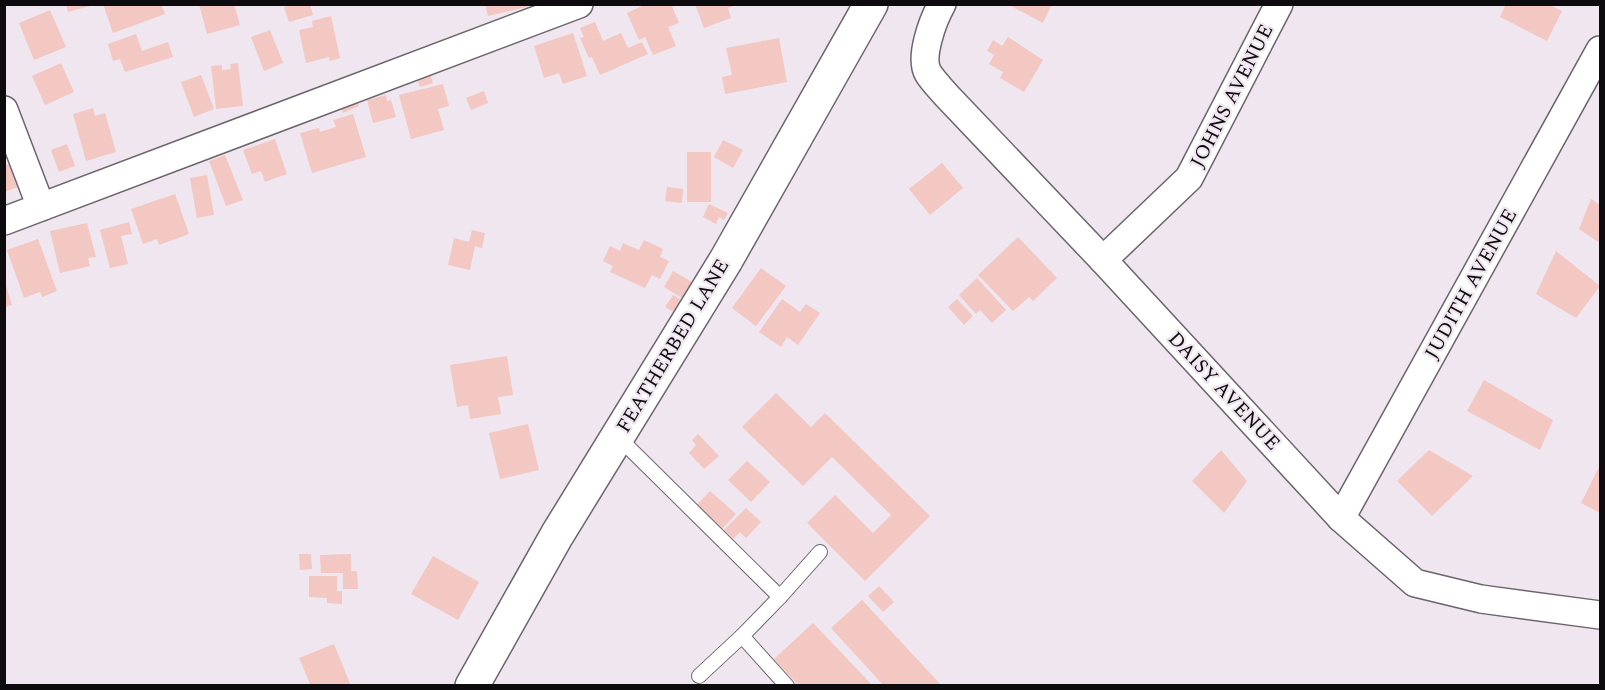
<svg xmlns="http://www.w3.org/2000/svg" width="1605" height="690" font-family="Spectral,serif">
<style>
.building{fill:#f3c7c2}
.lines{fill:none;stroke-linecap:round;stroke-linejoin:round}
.service-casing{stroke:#6c646d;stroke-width:16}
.minor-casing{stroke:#6c646d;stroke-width:30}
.secondary-casing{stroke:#6c646d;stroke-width:36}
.service{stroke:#fff;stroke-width:14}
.minor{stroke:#fff;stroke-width:27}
.secondary{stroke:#fff;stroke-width:33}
.labels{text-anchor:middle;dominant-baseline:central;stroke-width:4.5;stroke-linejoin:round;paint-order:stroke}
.street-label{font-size:20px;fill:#0e0b0e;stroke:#efe6f0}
</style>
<rect width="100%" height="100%" fill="#efe6f0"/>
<g class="building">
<polygon points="66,4 89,4 90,6 68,12"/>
<polygon points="103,4 161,4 165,14 113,33"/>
<polygon points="199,4 234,4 240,25 207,34"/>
<polygon points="294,4 310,4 313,15 289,22 284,7"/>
<polygon points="485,4 534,4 534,5 488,16"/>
<polygon points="646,4 671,4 679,23 668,27 676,46 653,55 645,37 639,40 627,13"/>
<polygon points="695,4 737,4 737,5 728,8 731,18 704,28"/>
<polygon points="1007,4 1052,4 1043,23"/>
<polygon points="1506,4 1548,4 1562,11 1547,41 1500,17"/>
<polygon points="50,10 66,47 34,60 19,23"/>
<polygon points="331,16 340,58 330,61 329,57 306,63 299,30 313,27 312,21"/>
<polygon points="595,22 603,41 621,33 628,48 642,42 648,54 600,75 592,57 589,58 580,38 584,37 580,28"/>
<polygon points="270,30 283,63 264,71 251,37"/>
<polygon points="573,33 587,76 563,84 559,73 544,78 534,46"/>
<polygon points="136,34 142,51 168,42 173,57 125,72 120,59 113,61 108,44"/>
<polygon points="1008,37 1043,60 1024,92 1000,78 1003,72 989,64 994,55 987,51 993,40 1002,46"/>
<polygon points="779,38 787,82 725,94 722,77 732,75 726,48"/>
<polygon points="61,63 74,92 45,105 32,76"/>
<polygon points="238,63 243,106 216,109 211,66 222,65 222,70 231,69 230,64"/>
<polygon points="429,70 433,83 420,87 416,74"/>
<polygon points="201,75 214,109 194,117 181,82"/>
<polygon points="443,84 449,106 438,109 444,130 411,139 399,95"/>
<polygon points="484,91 488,103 471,110 466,98"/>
<polygon points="355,95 359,106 343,113 338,102"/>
<polygon points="386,95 387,101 391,100 396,117 373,123 367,100"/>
<polygon points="93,108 95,116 105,113 116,152 86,161 73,114"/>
<polygon points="353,114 366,157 312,173 300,133 319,128 320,132 336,127 333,120"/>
<polygon points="275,139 287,174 265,182 261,171 252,174 243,150"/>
<polygon points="723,140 743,150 733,168 714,157"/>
<polygon points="67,144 75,166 59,172 51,150"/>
<rect x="687" y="152" width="24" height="50"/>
<polygon points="225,155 243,200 226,206 209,161"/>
<polygon points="12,163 21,186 4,192 4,166"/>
<polygon points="942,163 963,188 930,215 909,189"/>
<polygon points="207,175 214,215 197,218 190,178"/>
<polygon points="667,187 683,189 682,203 665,201"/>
<polygon points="175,194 189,234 159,245 157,239 143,244 131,209"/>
<polygon points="1591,199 1600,205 1600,243 1579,229"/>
<polygon points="709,204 728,213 724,220 719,217 716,224 703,217"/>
<polygon points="129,222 132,234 121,236 128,264 110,268 100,230"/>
<polygon points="87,223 96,257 88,258 90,266 60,273 50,231"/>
<polygon points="472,230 485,233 482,248 475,246 470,270 448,265 454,238 469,242"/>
<polygon points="1018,237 1057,278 1033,301 1029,297 1013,311 978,275"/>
<polygon points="38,239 57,291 42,297 40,292 24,298 7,250"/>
<polygon points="644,240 663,249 660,257 669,261 660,279 652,275 645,288 610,272 613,266 603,261 610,246 620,251 623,243 639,250"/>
<polygon points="1556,251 1600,286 1576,318 1536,294"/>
<polygon points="761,268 786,286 756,326 732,308"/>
<polygon points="673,271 692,282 682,298 664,287"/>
<polygon points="977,278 1006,310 992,323 980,310 976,314 959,295"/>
<polygon points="5,282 12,305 5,307"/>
<polygon points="673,295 681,300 674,312 665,307"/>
<polygon points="782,299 800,312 806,304 820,313 798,345 787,337 781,347 759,332"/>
<polygon points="957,299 973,316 964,325 948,307"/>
<polygon points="507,356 513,395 498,397 501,414 470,419 468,405 457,407 450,365"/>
<polygon points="1484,380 1553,420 1540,450 1467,411"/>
<polygon points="776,393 811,427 825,413 930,516 865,581 807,523 835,495 873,533 891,515 832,457 803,486 742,427"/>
<polygon points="528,424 539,470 500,479 489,433"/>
<polygon points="698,434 719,456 704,469 689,453 696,445 692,440"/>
<polygon points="1221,450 1247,481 1224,513 1192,481"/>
<polygon points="1429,450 1473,476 1432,516 1397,481"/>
<polygon points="747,461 770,482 751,502 728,480"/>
<polygon points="1600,465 1600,513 1581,503"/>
<polygon points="710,491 736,514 719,532 693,509"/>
<polygon points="746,508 761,522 746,538 740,532 733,539 724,530"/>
<polygon points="299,554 311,554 312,569 300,570"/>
<polygon points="351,554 351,571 357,571 358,589 343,589 343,573 321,573 320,555"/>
<polygon points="433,556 479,582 458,620 411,594"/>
<polygon points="309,576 337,576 337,591 342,591 342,604 327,603 327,598 309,597"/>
<polygon points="879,586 894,602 883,612 868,596"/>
<polygon points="862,600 942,686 884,686 831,628"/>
<polygon points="813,623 873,686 799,686 774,659"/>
<polygon points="334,644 351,686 311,686 299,658"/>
</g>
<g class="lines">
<defs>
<g id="service">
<polyline points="618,437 780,597 820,552"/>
<polyline points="742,636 787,686"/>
<polyline points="699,676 742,636 780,597"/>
</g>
<g id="minor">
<path d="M942 4C933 20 919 57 928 73 933 81 941 89 947 96L1103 260 1341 518 1415 583 1481 599 1600 615"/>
<polyline points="4,110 41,207"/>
<polyline points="4,221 579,4"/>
<polyline points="1103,260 1189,178 1279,4"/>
<polyline points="1341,518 1600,50"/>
</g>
<polyline id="secondary" points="472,686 557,535 726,260 871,4"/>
</defs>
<use href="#service" class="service-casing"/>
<use href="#minor" class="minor-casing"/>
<use href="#secondary" class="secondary-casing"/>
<use href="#service" class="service"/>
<use href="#minor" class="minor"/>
<use href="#secondary" class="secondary"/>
</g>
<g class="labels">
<g class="street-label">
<text transform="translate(1232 96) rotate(-63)">JOHNS AVENUE</text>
<text transform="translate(1471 284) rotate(-61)">JUDITH AVENUE</text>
<text transform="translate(673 346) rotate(-59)">FEATHERBED LANE</text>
<text transform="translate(1224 391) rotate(47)">DAISY AVENUE</text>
</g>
</g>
<rect width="1605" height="690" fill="none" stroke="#0e0b0e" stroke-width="12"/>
</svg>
